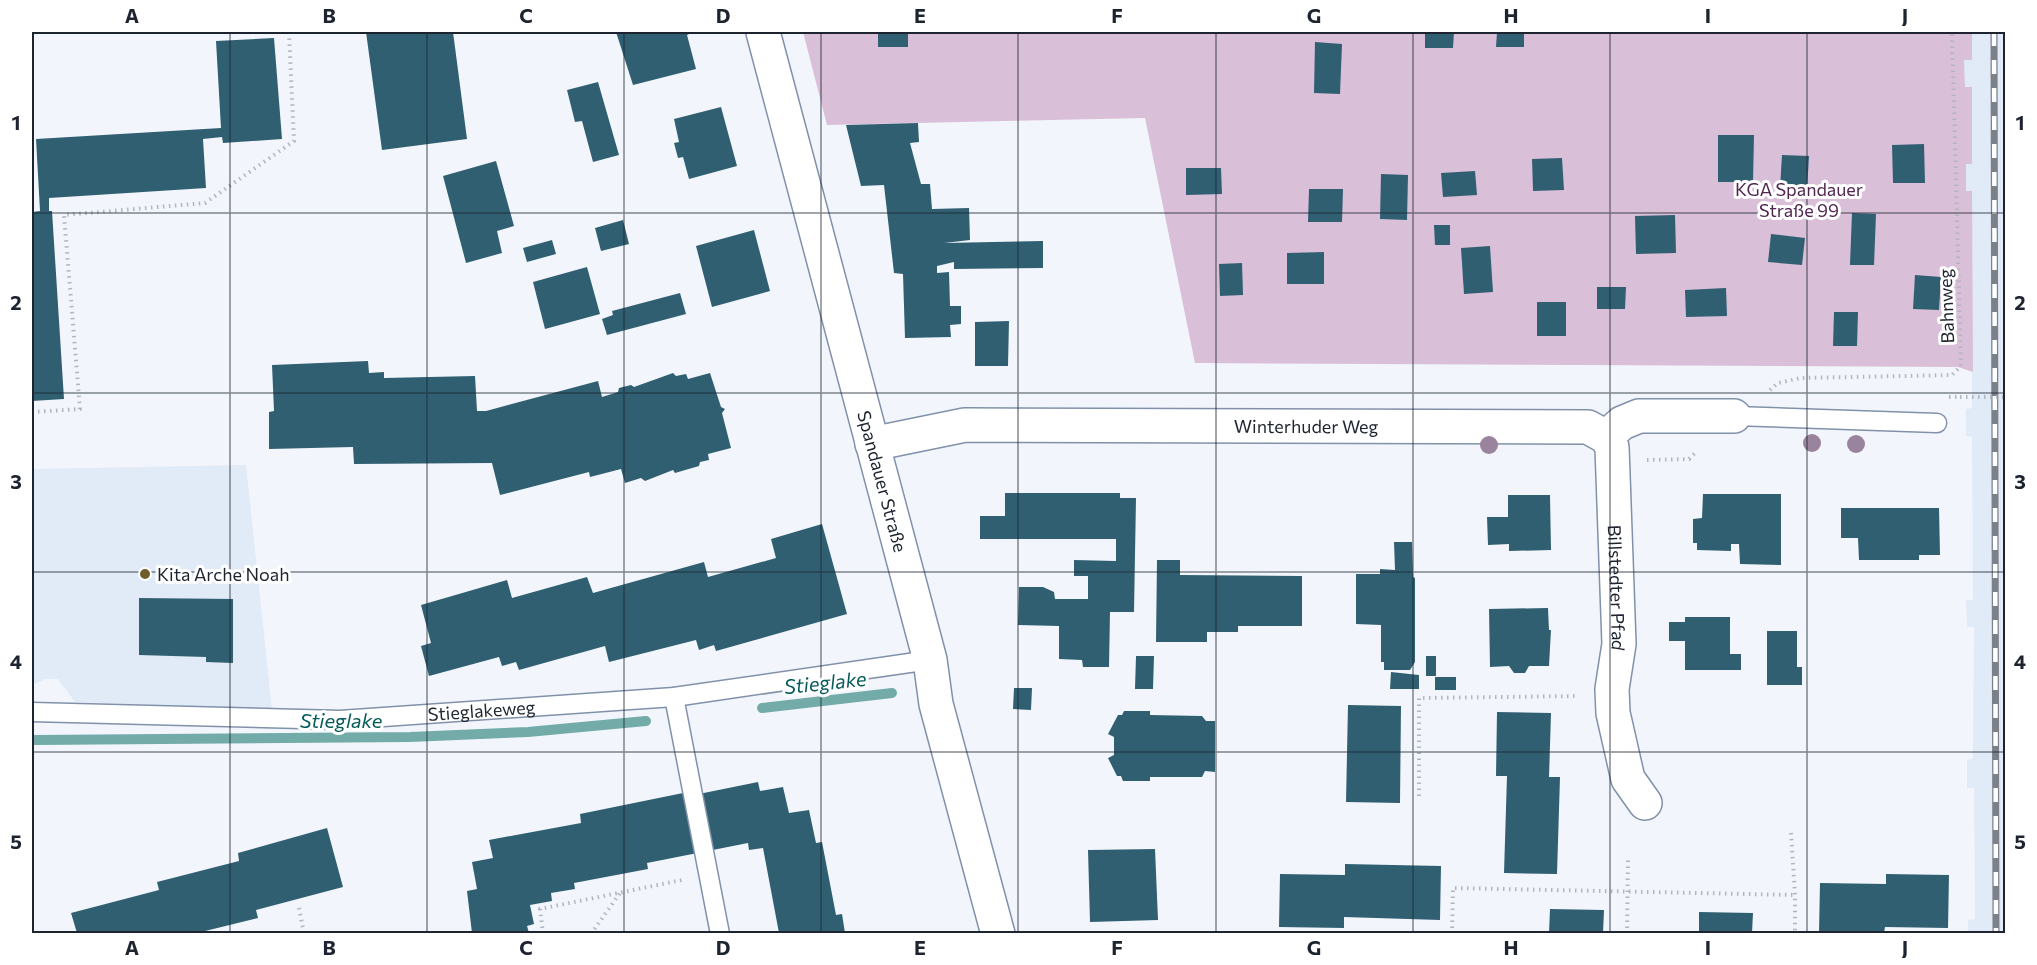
<svg xmlns="http://www.w3.org/2000/svg" width="2037" height="965" font-family="Commissioner,sans-serif">
<style>
.built{fill:#e1eaf7}
.green{fill:#dabfd8}
.lines{fill:none;stroke-linecap:round;stroke-linejoin:round}
.stream{stroke:#72aba8;stroke-width:10}
.building{fill:#305f72}
.lane-casing{stroke:#8191aa;stroke-width:21}
.street-casing{stroke:#8191aa;stroke-width:36}
.path{stroke:#b1b6be;stroke-width:4;stroke-dasharray:1.5 4.5;stroke-linecap:butt}
.lane{stroke:#fff;stroke-width:18}
.street{stroke:#fff;stroke-width:33}
.rail-casing{stroke:#7b8089;stroke-width:7}
.rail{stroke:#fff;stroke-width:4.5;stroke-dasharray:14;stroke-linecap:butt}
.path-bridge{stroke:#b1b6be;stroke-width:4;stroke-dasharray:1.5 4.5;stroke-linecap:butt}
.tree{fill:#99839d}
.grid{fill:none;stroke:#1e242f;stroke-width:1.5;stroke-opacity:0.55}
.poi-dot{fill:#6f5d2b;stroke:#fff;stroke-width:2}
.labels{text-anchor:middle;dominant-baseline:central;stroke-width:6;stroke-linejoin:round;paint-order:stroke}
.park-label{font-size:18px;fill:#502550;stroke:#fff}
.street-label{font-size:18px;fill:#1e242f;stroke:#fff}
.poi-label{font-size:18px;fill:#1e242f;stroke:#fff;text-anchor:start}
.water-label{font-size:20px;font-style:italic;fill:#055b59;stroke:#fff}
.neatline{fill:none;stroke:#1e242f;stroke-width:2}
.grid-label{font-size:20px;text-anchor:middle;font-weight:bold;fill:#1e242f}
</style>
<rect width="100%" height="100%" fill="#f2f6fc"/>
<g class="built">
<polygon points="1972,32 2005,32 2005,934 1968,933 1968,920 1975,919 1974,788 1967,788 1967,760 1973,759 1974,627 1967,627 1966,600 1973,600 1972,437 1966,436 1966,409 1972,408 1972,192 1966,191 1966,164 1972,163 1972,88 1965,87 1964,60 1972,59"/>
<polygon points="246,465 272,710 75,702 58,679 46,679 32,685 32,469"/>
</g>
<polygon class="green" points="803,32 1972,32 1972,60 1964,60 1965,87 1972,87 1972,164 1966,164 1966,191 1972,191 1973,372 1958,367 1195,363 1145,118 827,125"/>
<g class="lines">
<g class="stream">
<polyline points="762,708 892,693"/>
<polyline points="35,740 410,737 528,732 646,721"/>
</g>
</g>
<g class="building">
<polygon points="366,32 453,32 467,139 382,150"/>
<polygon points="616,32 693,32 687,35 696,69 633,85"/>
<rect x="878" y="32" width="30" height="15"/>
<polygon points="1425,32 1454,32 1453,48 1425,48"/>
<polygon points="1497,32 1524,32 1524,47 1496,47"/>
<polygon points="274,38 282,139 223,143 222,137 203,139 206,188 49,198 49,211 52,211 64,399 32,401 32,212 40,211 36,139 221,128 216,41"/>
<polygon points="1315,42 1342,44 1340,94 1314,93"/>
<polygon points="598,82 619,155 593,162 582,121 575,122 567,90"/>
<polygon points="721,107 737,166 689,179 683,157 678,158 674,143 679,142 674,119"/>
<polygon points="918,123 919,142 910,143 921,184 930,184 932,209 969,208 970,240 944,243 1043,241 1043,268 954,269 954,262 937,266 937,273 949,272 950,306 961,306 961,324 950,325 951,337 905,338 903,274 894,273 884,185 861,186 846,125"/>
<polygon points="1718,135 1754,135 1753,182 1718,182"/>
<polygon points="1924,144 1925,183 1893,183 1892,145"/>
<polygon points="1782,155 1809,156 1807,190 1780,188"/>
<polygon points="1562,158 1564,190 1533,191 1532,159"/>
<polygon points="496,161 514,226 497,231 502,253 466,263 443,176"/>
<polygon points="1186,168 1221,168 1222,194 1186,195"/>
<polygon points="1475,171 1477,195 1443,197 1441,173"/>
<polygon points="1381,174 1408,175 1407,220 1380,219"/>
<polygon points="1309,189 1343,189 1342,222 1308,222"/>
<polygon points="1852,213 1876,214 1874,265 1850,265"/>
<polygon points="1675,215 1676,253 1636,254 1635,216"/>
<polygon points="623,220 629,244 601,251 595,228"/>
<polygon points="1434,225 1450,225 1450,245 1435,245"/>
<polygon points="754,230 770,291 712,307 696,246"/>
<polygon points="1771,234 1805,238 1802,265 1768,262"/>
<polygon points="552,240 556,254 527,262 523,248"/>
<polygon points="1490,246 1493,292 1464,294 1461,248"/>
<polygon points="1324,252 1324,284 1287,284 1287,253"/>
<polygon points="1242,263 1243,295 1220,296 1219,264"/>
<polygon points="587,267 600,314 545,329 533,282"/>
<polygon points="1915,275 1941,277 1939,310 1913,309"/>
<polygon points="1597,287 1626,287 1625,309 1597,309"/>
<polygon points="1726,288 1727,316 1686,317 1685,290"/>
<polygon points="680,293 686,314 607,335 602,319 613,315 612,311"/>
<rect x="1537" y="302" width="29" height="34"/>
<polygon points="1834,312 1858,312 1857,346 1833,346"/>
<polygon points="1009,321 1008,366 975,366 975,322"/>
<polygon points="368,361 369,373 384,372 384,378 475,376 477,411 486,411 598,381 602,397 618,392 619,388 631,385 634,387 673,373 676,376 686,374 688,379 710,373 721,407 725,409 722,413 731,448 708,454 709,460 700,462 699,466 675,473 673,470 645,481 641,478 625,483 621,469 590,477 589,472 500,495 492,463 354,464 353,447 269,449 269,412 274,411 272,365"/>
<polygon points="1005,493 1120,493 1120,498 1136,498 1134,612 1110,612 1109,667 1083,667 1082,660 1059,659 1059,626 1018,625 1019,587 1043,587 1054,592 1055,599 1088,599 1088,576 1074,576 1074,560 1116,561 1116,539 980,539 980,516 1005,516"/>
<polygon points="1703,494 1781,494 1781,565 1740,564 1739,544 1731,544 1731,551 1697,550 1697,543 1693,543 1693,519 1702,518"/>
<polygon points="1508,495 1550,495 1551,550 1509,551 1509,544 1488,545 1487,517 1508,517"/>
<polygon points="1841,508 1939,508 1940,555 1919,555 1919,560 1859,560 1858,538 1841,538"/>
<polygon points="822,524 847,614 716,651 714,645 699,650 696,640 609,662 605,646 519,670 516,662 502,666 499,657 429,676 421,646 431,643 421,605 507,580 512,598 587,577 593,593 704,562 708,577 776,558 771,539"/>
<polygon points="1394,542 1412,542 1413,577 1415,578 1415,662 1410,670 1384,670 1384,662 1381,662 1381,625 1356,624 1356,574 1380,574 1380,569 1395,570"/>
<polygon points="1157,560 1180,560 1180,575 1302,576 1302,626 1238,626 1238,632 1207,632 1207,642 1156,642"/>
<polygon points="139,598 233,599 233,663 206,662 206,657 139,655"/>
<polygon points="1548,608 1549,630 1551,630 1549,666 1529,666 1525,673 1514,673 1509,666 1490,667 1489,609"/>
<polygon points="1685,617 1730,617 1730,654 1741,654 1741,670 1685,670 1685,641 1669,641 1669,622 1685,622"/>
<polygon points="1767,631 1797,631 1797,667 1802,667 1802,685 1767,685"/>
<polygon points="1136,656 1154,656 1153,689 1135,689"/>
<rect x="1426" y="656" width="10" height="20"/>
<polygon points="1391,672 1419,675 1419,689 1390,689"/>
<rect x="1435" y="677" width="21" height="13"/>
<polygon points="1014,688 1032,688 1031,710 1013,709"/>
<polygon points="1348,705 1401,706 1400,803 1346,802"/>
<polygon points="1124,711 1150,711 1150,715 1202,716 1206,721 1215,721 1215,772 1205,771 1202,777 1150,777 1150,781 1123,781 1121,776 1117,776 1108,758 1114,755 1114,737 1108,734 1118,715 1122,715"/>
<polygon points="1497,712 1551,713 1549,777 1560,777 1557,874 1504,873 1507,776 1496,776"/>
<polygon points="758,782 760,791 783,787 789,813 809,810 816,843 822,842 836,915 842,914 845,933 779,933 763,848 749,850 748,843 647,863 648,869 574,883 575,889 551,893 552,901 530,905 534,924 527,926 529,933 472,933 467,891 477,889 472,862 493,858 489,840 581,823 580,814 683,793 684,797"/>
<polygon points="327,828 343,887 256,910 258,918 197,933 77,933 71,913 159,890 157,882 239,861 238,853"/>
<polygon points="1155,849 1158,920 1090,922 1088,850"/>
<polygon points="1345,864 1441,866 1440,920 1344,917 1344,928 1279,927 1280,874 1345,875"/>
<polygon points="1886,874 1949,875 1948,928 1885,927 1884,933 1819,933 1820,883 1886,884"/>
<polygon points="1550,909 1604,910 1603,933 1549,933"/>
<polygon points="1699,912 1753,913 1752,933 1699,933"/>
</g>
<g class="lines">
<defs>
<g id="lane">
<polyline points="1734,416 1937,423"/>
<polyline points="674,697 720,934"/>
<path id="s1" d="M32 712 340 720 674 697 930 660"/>
</g>
<g id="street">
<path id="s2" d="M763 32 930 660 936 704 998 934"/>
<polyline points="1606,437 1622,423 1639,416 1734,416"/>
<path id="s3" d="M872 444 965 425 1588 427 1606 437 1612 447 1619 644 1612 689 1613 713 1628 779 1645 803"/>
</g>
</defs>
<use href="#lane" class="lane-casing"/>
<use href="#street" class="street-casing"/>
<g class="path">
<polyline points="1770,390 1778,383 1801,378 1952,375 1961,366 1952,32"/>
<polyline points="1949,397 1960,397"/>
<polyline points="32,412 80,409 64,215 205,203 294,141 289,32"/>
<polyline points="1647,460 1689,459 1697,451"/>
<polyline points="1419,796 1419,698 1579,696"/>
<polyline points="1791,833 1795,895 1795,934"/>
<polyline points="299,908 304,934"/>
<polyline points="1354,933 1408,934"/>
<polyline points="543,934 540,909 682,880"/>
<polyline points="591,934 620,893"/>
<polyline points="1452,934 1453,888 1795,895"/>
<polyline points="1627,934 1628,860"/>
</g>
<use href="#lane" class="lane"/>
<use href="#street" class="street"/>
<defs>
<polyline id="rail" points="1994,32 1996,934"/>
</defs>
<use href="#rail" class="rail-casing"/>
<use href="#rail" class="rail"/>
<polyline class="path-bridge" points="1960,397 2006,397"/>
</g>
<g class="tree">
<circle cx="1812" cy="443" r="9"/>
<circle cx="1856" cy="444" r="9"/>
<circle cx="1489" cy="445" r="9"/>
</g>
<path class="grid" d="M230 32V934M427 32V934M624 32V934M821 32V934M1018 32V934M1216 32V934M1413 32V934M1610 32V934M1807 32V934M32 213H2006M32 393H2006M32 572H2006M32 752H2006"/>
<circle class="poi-dot" cx="145" cy="574" r="6"/>
<g class="labels">
<g class="park-label">
<text x="1799" y="189">KGA Spandauer<tspan x="1799" dy="21">Straße 99</tspan></text>
</g>
<g class="street-label">
<text transform="translate(1946 306) rotate(-92)">Bahnweg</text>
<text stroke="none"><textPath href="#s3" startOffset="436">Winterhuder Weg</textPath></text>
<text stroke="none"><textPath href="#s2" startOffset="465">Spandauer Straße</textPath></text>
<text stroke="none"><textPath href="#s3" startOffset="891">Billstedter Pfad</textPath></text>
<text stroke="none"><textPath href="#s1" startOffset="450">Stieglakeweg</textPath></text>
</g>
<g class="poi-label">
<text x="157" y="574">Kita Arche Noah</text>
</g>
<g class="water-label">
<text transform="translate(825 682) rotate(-6)">Stieglake</text>
<text x="341" y="720">Stieglake</text>
</g>
</g>
<rect width="2037" height="965" fill="none" stroke="#ffffff" stroke-width="66"/>
<rect x="33" y="33" width="1971" height="899" class="neatline"/>
<g class="grid-label">
<text x="132" y="23">A</text>
<text x="329" y="23">B</text>
<text x="526" y="23">C</text>
<text x="723" y="23">D</text>
<text x="920" y="23">E</text>
<text x="1117" y="23">F</text>
<text x="1314" y="23">G</text>
<text x="1511" y="23">H</text>
<text x="1708" y="23">I</text>
<text x="1905" y="23">J</text>
<text x="16" y="130">1</text>
<text x="2020" y="130">1</text>
<text x="16" y="310">2</text>
<text x="2020" y="310">2</text>
<text x="16" y="489">3</text>
<text x="2020" y="489">3</text>
<text x="16" y="669">4</text>
<text x="2020" y="669">4</text>
<text x="16" y="849">5</text>
<text x="2020" y="849">5</text>
<text x="132" y="955">A</text>
<text x="329" y="955">B</text>
<text x="526" y="955">C</text>
<text x="723" y="955">D</text>
<text x="920" y="955">E</text>
<text x="1117" y="955">F</text>
<text x="1314" y="955">G</text>
<text x="1511" y="955">H</text>
<text x="1708" y="955">I</text>
<text x="1905" y="955">J</text>
</g>
</svg>
